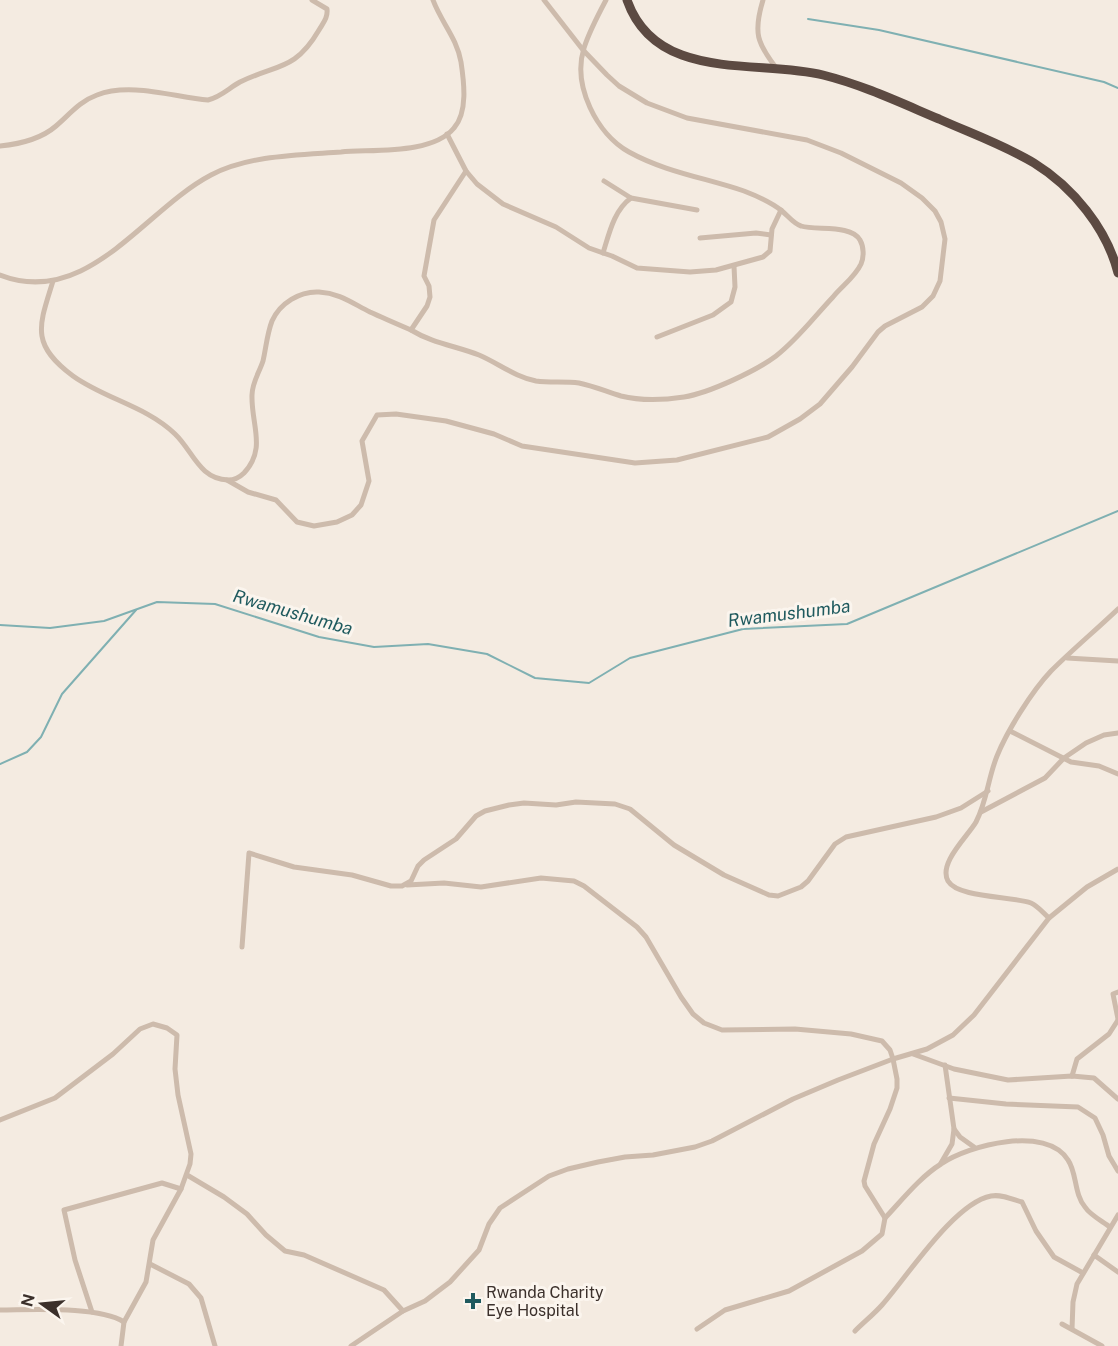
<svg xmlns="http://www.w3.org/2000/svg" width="1118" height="1346" font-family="'Public Sans',sans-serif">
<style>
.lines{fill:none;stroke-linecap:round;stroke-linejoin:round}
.stream{stroke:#7fb0b2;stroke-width:2}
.street{stroke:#cdbbac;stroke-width:5}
.highway{stroke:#5c4a42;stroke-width:9}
.poi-dot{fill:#1f5a5e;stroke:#fbf5ee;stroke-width:2}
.labels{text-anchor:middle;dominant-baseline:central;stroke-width:6;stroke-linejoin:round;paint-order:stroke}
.poi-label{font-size:16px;fill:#3b302b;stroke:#fbf5ee;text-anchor:start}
.water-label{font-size:18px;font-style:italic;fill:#1f5a5e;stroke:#fbf5ee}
</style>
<rect width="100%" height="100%" fill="#f4ebe1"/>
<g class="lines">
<g class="stream">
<polyline points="808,19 879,30 1104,82 1118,88"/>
<polyline points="0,625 50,628 104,621 157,602 215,604 319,637 374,647 428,644 487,654 535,678 589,683 630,658 743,629 847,624 1118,511"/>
<polyline points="0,764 27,752 41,737 62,694 136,610"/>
</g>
<g class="street">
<path d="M763 0C753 33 757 43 777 69"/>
<path d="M447 134 466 171 434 220 424 276 429 286 430 297 427 306 411 330C432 343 456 346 479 355 498 363 515 377 536 381 550 383 565 381 579 383 594 386 607 392 621 396 641 401 664 400 684 397 709 393 756 371 776 356 798 339 814 317 833 297 842 286 855 277 861 264 864 257 864 247 860 240 851 224 816 231 801 226 794 224 788 216 782 211 771 202 757 196 744 191 706 178 665 172 629 152 597 134 572 86 584 48 589 32 598 15 606 0"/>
<path d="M0 146C20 144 41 139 56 126 69 115 80 101 97 95 130 82 174 97 208 100 221 97 229 88 240 82 277 64 295 71 319 30 323 23 328 18 327 9L312 0"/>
<polyline points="466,171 477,184 503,204 556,227 589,248 612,256 637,268 690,272 716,270 763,257 770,251 772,229 781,210"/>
<polyline points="604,181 631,198"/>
<polyline points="700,238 756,233 771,235"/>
<path d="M603 253C609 234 614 210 631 198L697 210"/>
<path d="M0 275C87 309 144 210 211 175 249 155 299 155 341 152 372 149 432 155 454 128 468 112 464 82 461 62 457 38 441 22 433 0"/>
<path d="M53 281C39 326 30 344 73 376 105 399 146 406 175 434 193 451 199 479 228 480 234 480 239 478 244 473 267 448 251 425 252 395 252 383 259 373 263 361 266 348 267 334 272 321 280 303 300 291 319 292 339 293 352 303 370 312 383 318 397 324 411 330"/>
<polyline points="657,337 713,315 731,302 735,287 734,266"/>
<polyline points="227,480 248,492 276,500 297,522 314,526 337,522 352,515 361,505 369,481 362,441 377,415 396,414 446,421 494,434 522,446 635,463 677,460 768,437 800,419 820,404 852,367 878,332 885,326 922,307 933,296 940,281 945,239 941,222 935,211 922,198 901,183 841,153 807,140 687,118 647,103 619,86 607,75 583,50 544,0"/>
<polyline points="1067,658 1118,661"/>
<polyline points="1010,731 1071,762 1099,766 1118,774"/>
<polyline points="981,812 1045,778 1064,758 1086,743 1104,735 1118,733"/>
<polyline points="407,885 444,883 481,887 541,878 574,881 584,886 637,927 646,937 681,997 693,1014 704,1023 722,1030 795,1029 851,1034 882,1041 890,1050 893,1059 897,1079 897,1088 890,1109 874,1144 864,1181 865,1186 885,1218 882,1234 862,1251 789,1291 725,1310 697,1329"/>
<path d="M1049 918C1043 913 1038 906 1031 903 1012 896 958 898 948 881 938 863 968 836 976 822 987 801 988 778 997 756 1007 731 1032 691 1051 671 1072 650 1096 630 1118 609"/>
<polyline points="242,947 249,853 294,867 352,875 391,886 402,886 411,881 418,866 424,860 456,839 476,816 485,811 509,805 524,803 556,805 576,802 615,804 630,809 674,845 724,875 769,895 778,896 801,887 808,881 835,844 846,837 936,817 961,808 988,791"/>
<polyline points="1118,992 1113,994 1118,1019"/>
<polyline points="913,1054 954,1069 1008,1080 1072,1076 1094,1078 1118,1099"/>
<polyline points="945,1065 954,1129 960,1137 974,1147"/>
<polyline points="1072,1076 1077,1059 1109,1034 1118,1020"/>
<polyline points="949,1098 1006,1104 1078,1107 1095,1118 1103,1135 1109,1156 1118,1171"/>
<polyline points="0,1120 55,1098 113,1054 140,1029 153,1024 167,1028 177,1035 175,1069 178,1095 191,1154 190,1164 181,1189 153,1240 146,1282 124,1322 121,1346"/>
<polyline points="941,1163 952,1144 954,1129"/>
<polyline points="187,1175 224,1197 247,1214 266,1235 285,1251 304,1255 384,1290 403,1311"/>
<path d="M885 1218C902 1200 920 1177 941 1164 969 1145 1046 1125 1068 1160 1077 1173 1074 1194 1085 1207 1090 1215 1102 1221 1110 1227"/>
<polyline points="1094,1255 1118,1272"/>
<polyline points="150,1264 189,1284 201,1298 215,1346"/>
<path d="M0 1310C32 1310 98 1306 124 1322"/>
<polyline points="92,1312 75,1260 64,1210 162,1183 181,1189"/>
<polyline points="1062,1324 1102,1346"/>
<polyline points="1072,1329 1073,1302 1077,1284 1118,1215"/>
<path d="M855 1331C864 1322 874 1314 882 1305 907 1277 954 1203 991 1196 1001 1194 1012 1199 1022 1202L1036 1231 1054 1257 1083 1273"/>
<polyline points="351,1346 403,1311 425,1301 450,1282 479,1250 489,1224 500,1208 549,1176 568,1169 598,1162 625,1157 653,1155 695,1147 712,1141 793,1099 838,1080 893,1059 927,1049 953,1035 974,1015 1049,918 1087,887 1118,869"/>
</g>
<path class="highway" d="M627 0C656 83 757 59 823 75 863 85 901 103 939 119 970 133 1004 145 1034 163 1073 187 1107 229 1118 273"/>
</g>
<path class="poi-dot" d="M470 1292h6v6h6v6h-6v6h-6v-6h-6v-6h6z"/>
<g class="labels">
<g class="poi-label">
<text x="486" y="1292">Rwanda Charity<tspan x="486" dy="18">Eye Hospital</tspan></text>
</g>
<g class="water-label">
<text transform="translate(293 612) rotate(16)">Rwamushumba</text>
<text transform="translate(789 613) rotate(-7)">Rwamushumba</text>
</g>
</g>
<g transform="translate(42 1304) rotate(285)" stroke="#fbf5ee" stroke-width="4.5" paint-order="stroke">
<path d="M0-4.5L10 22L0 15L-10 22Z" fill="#3b302b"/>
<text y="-9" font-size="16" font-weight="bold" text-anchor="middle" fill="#3b302b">N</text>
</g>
</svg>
